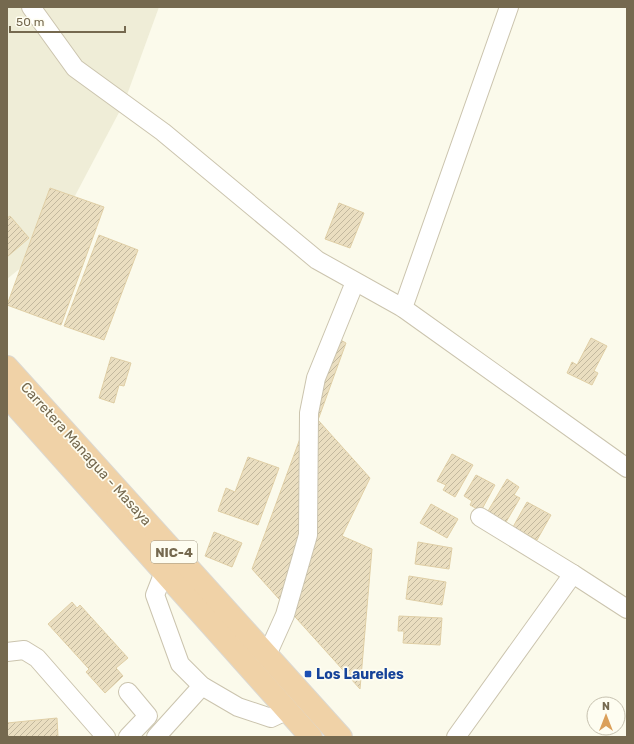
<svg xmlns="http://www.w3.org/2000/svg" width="634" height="744" font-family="Rubik,sans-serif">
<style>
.residential{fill:#efedd7}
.building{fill:url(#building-hatch);stroke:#e0cfa6}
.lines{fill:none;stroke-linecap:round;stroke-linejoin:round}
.minor-casing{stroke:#cbc4ae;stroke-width:20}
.highway-casing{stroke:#dbd8d1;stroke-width:24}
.minor{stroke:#fff;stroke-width:18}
.highway{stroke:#f0d2a7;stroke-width:22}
.transit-dot{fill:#1a4fb4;stroke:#fefdf1;stroke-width:1.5}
.labels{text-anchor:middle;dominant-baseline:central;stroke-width:3.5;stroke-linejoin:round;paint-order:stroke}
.shield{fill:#fefdf1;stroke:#9e9580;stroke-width:1}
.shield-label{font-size:13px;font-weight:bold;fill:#75694f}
.street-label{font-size:14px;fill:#75694f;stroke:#fefdf1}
.transit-label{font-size:14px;font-weight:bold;fill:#164399;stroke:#fefdf1;text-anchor:start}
</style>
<defs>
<pattern id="building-hatch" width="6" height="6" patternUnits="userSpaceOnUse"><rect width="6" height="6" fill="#eadec0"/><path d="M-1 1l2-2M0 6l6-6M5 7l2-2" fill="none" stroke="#c2b89e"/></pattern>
</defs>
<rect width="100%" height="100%" fill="#fbfaeb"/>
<polygon class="residential" points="7,7 159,7 124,103 49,245 7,279"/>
<g class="building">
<polygon points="50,188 104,207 61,325 7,305"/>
<polygon points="339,203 364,213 350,248 325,239"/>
<polygon points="10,216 29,238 7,257 7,218"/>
<polygon points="99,235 138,250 104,340 64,326"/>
<polygon points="337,338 346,343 318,420 370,478 342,536 372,549 360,689 252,569"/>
<polygon points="591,338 607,346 594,371 598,373 592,385 567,373 572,362 577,365"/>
<polygon points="111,357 131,363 124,386 119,385 114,403 99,398"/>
<polygon points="452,454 473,465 455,497 443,490 446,485 437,481"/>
<polygon points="248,457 279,468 258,525 218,511 226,488 235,492"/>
<polygon points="476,475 495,485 481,511 470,505 472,501 464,496"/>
<polygon points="507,479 519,487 514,495 520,498 502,529 488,511"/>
<polygon points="527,502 551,515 537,540 513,527"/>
<polygon points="431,504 458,519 447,538 420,523"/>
<polygon points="214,532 242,543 232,567 205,556"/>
<polygon points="418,542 452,548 449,569 415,564"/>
<polygon points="409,576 446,582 442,605 406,599"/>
<polygon points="72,602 77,608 80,605 128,658 116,668 123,676 105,693 86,672 89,669 48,624"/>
<polygon points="399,616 442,618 440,645 403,643 404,631 398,631"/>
<polygon points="57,718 58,737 7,737 7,723"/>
</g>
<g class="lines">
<defs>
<g id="minor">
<polyline points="31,7 75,68 163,132 317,260 403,308 627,468"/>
<polyline points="403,308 509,7"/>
<polyline points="480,517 573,574"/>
<polyline points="164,572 155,595 180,664 202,686 238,707 271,718 288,710"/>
<polyline points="7,652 24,650 37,658 106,737"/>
<polyline points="267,655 285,615 308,535 309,413 316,378 355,282"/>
<polyline points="128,692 148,716 128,737"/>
<polyline points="156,737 202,686"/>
<polyline points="456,737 573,574 627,609"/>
</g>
<g id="highway">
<polyline points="7,367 341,737"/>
<polyline points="7,396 311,737"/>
</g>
</defs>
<use href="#minor" class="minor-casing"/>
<use href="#highway" class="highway-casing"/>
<use href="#minor" class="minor"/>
<use href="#highway" class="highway"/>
</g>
<rect class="transit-dot" x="304" y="670" width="8" height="8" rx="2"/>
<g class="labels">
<rect class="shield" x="151" y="541" width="46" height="22" rx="3"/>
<g class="shield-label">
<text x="174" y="552">NIC-4</text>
</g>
<g class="street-label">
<text transform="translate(86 454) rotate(48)">Carretera Managua - Masaya</text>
</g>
<g class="transit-label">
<text x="316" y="674">Los Laureles</text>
</g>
</g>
<rect width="634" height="744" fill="none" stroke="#75694f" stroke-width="16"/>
<g transform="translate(606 716)"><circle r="19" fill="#fefdf1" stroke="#c7c2b0"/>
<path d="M0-3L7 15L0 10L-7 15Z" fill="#dba05a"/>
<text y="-6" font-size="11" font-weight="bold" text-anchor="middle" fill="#75694f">N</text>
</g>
<path d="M10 26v6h115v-6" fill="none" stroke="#75694f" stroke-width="2"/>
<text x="16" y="26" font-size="12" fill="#75694f" stroke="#fefdf1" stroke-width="3" paint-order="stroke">50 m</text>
</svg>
